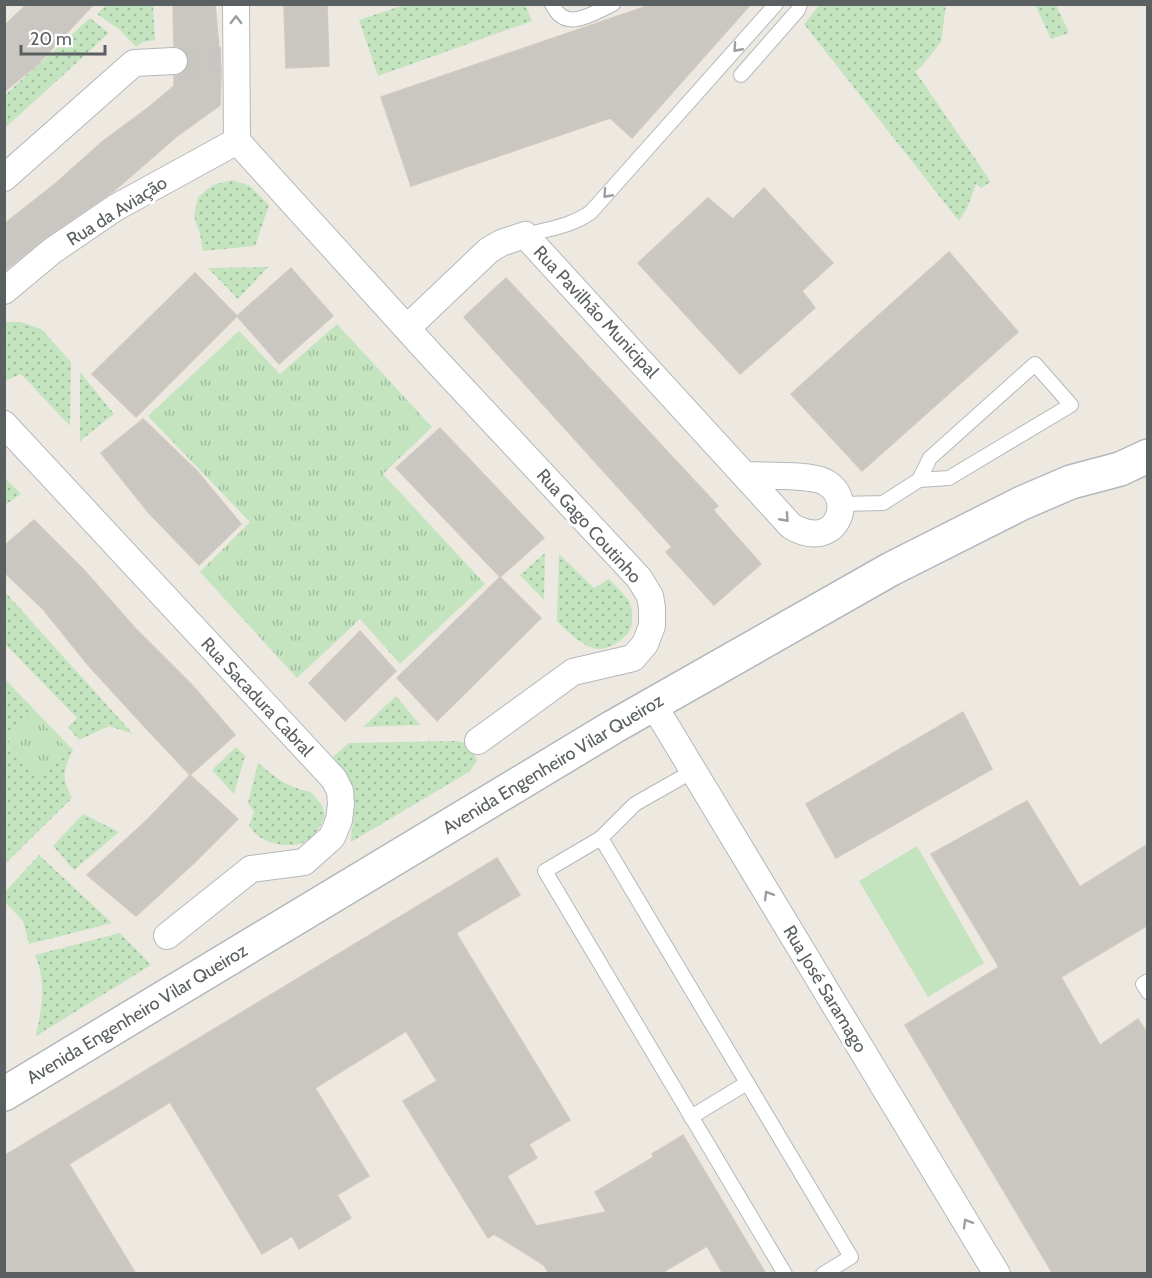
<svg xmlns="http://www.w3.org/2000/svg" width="1152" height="1278" font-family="Cabin,sans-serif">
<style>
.grass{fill:url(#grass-dots)}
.park{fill:url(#park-tufts)}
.pitch{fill:#c3e4be}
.building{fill:#cac6c1;stroke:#d1c9c0;stroke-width:1.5}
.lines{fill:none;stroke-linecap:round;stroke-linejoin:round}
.minor-tunnel{stroke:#c8c6c1;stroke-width:26;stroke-dasharray:26 13;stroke-linecap:butt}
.service-casing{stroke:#b4b8bc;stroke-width:16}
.minor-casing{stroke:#b4b8bc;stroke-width:28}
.secondary-casing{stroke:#b3b8bc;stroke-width:36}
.service{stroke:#fff;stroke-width:14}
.minor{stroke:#fff;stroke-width:26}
.secondary{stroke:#fff;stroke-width:33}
.oneway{stroke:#9c9fa1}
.labels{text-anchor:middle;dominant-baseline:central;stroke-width:6;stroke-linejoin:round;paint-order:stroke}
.street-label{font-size:18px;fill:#5a5f62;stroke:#fff}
</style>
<defs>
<pattern id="grass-dots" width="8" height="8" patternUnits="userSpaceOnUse" patternTransform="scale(1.5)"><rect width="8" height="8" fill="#c3e4be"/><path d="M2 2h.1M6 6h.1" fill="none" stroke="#a1bc9e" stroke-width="1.8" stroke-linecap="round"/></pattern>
<pattern id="park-tufts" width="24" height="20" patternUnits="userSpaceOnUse" patternTransform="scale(1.5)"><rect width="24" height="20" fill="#c3e4be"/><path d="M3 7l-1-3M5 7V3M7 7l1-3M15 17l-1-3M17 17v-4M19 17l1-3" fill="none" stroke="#a1bc9e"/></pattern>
</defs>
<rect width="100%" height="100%" fill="#ede9e1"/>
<g class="grass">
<polygon points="107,4 153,5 155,40 143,42 136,47 120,30 97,14"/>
<polygon points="525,4 532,21 378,76 359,20 404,5"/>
<polygon points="819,5 946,5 941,42 921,67 915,71 991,182 981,188 976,184 967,208 959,221 804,24"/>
<polygon points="1035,5 1056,5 1069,33 1051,39"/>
<polygon points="90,18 109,33 5,128 5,95"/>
<polygon points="232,180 250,186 269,205 255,246 203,251 200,234 194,216 198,197 213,185"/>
<polygon points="268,267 238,299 208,268"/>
<polygon points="4,322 21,322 41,329 71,362 70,426 21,374 5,381"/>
<polygon points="80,372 114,414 80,441"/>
<polygon points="4,477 21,494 5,505 4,505"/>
<polygon points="545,553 544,600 520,575"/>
<path d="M559 554 594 588 609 579C622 593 635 601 632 621 631 630 630 632 624 637 618 643 608 649 599 649 583 648 567 631 557 621Z"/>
<polygon points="5,592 133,734 109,726 79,740 68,727 77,718 5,644"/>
<path d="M5 679 73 750C63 771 61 776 72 798L5 864Z"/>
<polygon points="396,696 420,725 363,727"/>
<path d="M453 741C470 742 472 746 477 761L469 772 351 842C351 826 358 808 352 793 348 783 335 769 329 760L349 743Z"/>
<polygon points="236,747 245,756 234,794 212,770"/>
<path d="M258 763C278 779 286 787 311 792L322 805 325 816C321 825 314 838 305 842 291 848 271 845 258 836 255 834 252 829 249 826L254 812 248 803Z"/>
<polygon points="83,814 119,832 74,870 53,846"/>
<polygon points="39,855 112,923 29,944 23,921 5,902 5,892"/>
<path d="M120 933 151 965 36 1036C42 1005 47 985 35 955Z"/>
</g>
<g class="park">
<polygon points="337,324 432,427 383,474 485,584 400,664 360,619 297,678 200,572 250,522 148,416 239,331 280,374"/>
<polygon points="32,712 69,751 42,777 5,737"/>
</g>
<polygon class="pitch" points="917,846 984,963 928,997 859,881"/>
<g class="building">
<polygon points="27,4 94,4 37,65 4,92 4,26"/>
<polygon points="173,4 215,4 221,70 220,105 176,137 114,191 44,239 4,271 4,224 56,183 103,141 149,107 174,86 174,76 182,74 187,68 189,61 187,53 181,48 174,46"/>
<polygon points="284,4 327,4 329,66 286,68"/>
<polygon points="653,4 751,4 632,138 610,118 411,186 381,97"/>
<polygon points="764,188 833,263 802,291 815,308 740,374 638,263 708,198 733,219"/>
<polygon points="949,252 1018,332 862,471 791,394"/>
<polygon points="291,268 333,316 279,364 237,316"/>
<polygon points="195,273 237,316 136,417 92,374"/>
<polygon points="506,278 718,506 713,510 761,564 714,605 666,552 672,547 464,317"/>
<polygon points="143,419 197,471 241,524 199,565 148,512 101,453"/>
<polygon points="440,428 544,538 500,577 396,468"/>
<polygon points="34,520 84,570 134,627 192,685 235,735 190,775 143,725 88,665 43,609 4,572 4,546"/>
<polygon points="500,577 541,618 437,721 397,678"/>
<polygon points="360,631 396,671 345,721 309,683"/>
<polygon points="963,712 992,769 836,858 806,804"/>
<polygon points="190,775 238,819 192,865 136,916 87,875 148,819"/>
<polygon points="1027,801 1080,887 1148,844 1148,925 1061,977 1100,1045 1138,1019 1148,1034 1148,1274 1053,1274 905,1025 999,967 931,854"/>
<polygon points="497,858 520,895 456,933 570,1120 529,1144 537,1158 507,1176 536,1226 606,1212 595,1192 654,1157 652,1154 683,1135 766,1274 723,1274 707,1246 660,1274 549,1274 544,1265 494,1234 488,1238 403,1101 437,1081 406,1031 315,1088 369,1176 337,1195 351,1218 299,1249 292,1236 262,1254 170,1102 69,1164 136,1274 4,1274 4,1156"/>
</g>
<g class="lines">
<polyline class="minor-tunnel" points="174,61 221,60"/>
<defs>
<g id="service">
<path d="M552 4C565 33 592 14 613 4"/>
<polyline points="741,75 798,10 800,4"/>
<path d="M525 235C548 229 572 226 591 212L776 4"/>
<polyline points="840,504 883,503 919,480 949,478 1071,405 1035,364 930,458 919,480"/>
<polyline points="601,838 635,804 693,771"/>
<polyline points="1148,981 1143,984 1148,992"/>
<polyline points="691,1117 747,1083"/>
<polyline points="785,1274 545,871 601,838 851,1257 823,1274"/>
</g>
<g id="minor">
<polyline points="236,4 237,141"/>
<polyline points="237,141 431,355 639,578 650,596 652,608 652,626 645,644 633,658 573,672 478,741"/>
<polyline points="4,178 134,63 174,61"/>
<polyline points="4,291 52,251 115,208 237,141"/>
<path d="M407 328 489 250 501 243 525 235 791 526C836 553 857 499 825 482 811 474 763 476 746 475"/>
<polyline points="4,424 334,779 340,791 341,804 339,820 332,837 304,862 251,869 167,936"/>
<polyline points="653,704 997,1274"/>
</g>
<polyline id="secondary" points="4,1094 613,727 891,569 1022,503 1071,482 1120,469 1148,456"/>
</defs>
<use href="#service" class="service-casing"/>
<use href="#minor" class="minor-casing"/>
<use href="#secondary" class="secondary-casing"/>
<use href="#service" class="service"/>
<use href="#minor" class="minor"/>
<use href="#secondary" class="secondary"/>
</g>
<defs><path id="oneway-chevron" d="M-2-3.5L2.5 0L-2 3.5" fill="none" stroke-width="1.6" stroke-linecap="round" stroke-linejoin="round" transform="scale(1.5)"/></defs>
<g class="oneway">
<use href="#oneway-chevron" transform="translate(236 20) rotate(-90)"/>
<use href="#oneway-chevron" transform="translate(737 48) rotate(132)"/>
<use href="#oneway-chevron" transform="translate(607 194) rotate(132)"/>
<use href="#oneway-chevron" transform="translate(785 518) rotate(48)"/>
<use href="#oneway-chevron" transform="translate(768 895) rotate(-121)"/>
<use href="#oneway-chevron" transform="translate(967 1223) rotate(-121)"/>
</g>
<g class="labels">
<g class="street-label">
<text transform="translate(117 211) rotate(-32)">Rua da Aviação</text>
<text transform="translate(596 312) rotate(47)">Rua Pavilhão Municipal</text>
<text transform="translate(589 526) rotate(48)">Rua Gago Coutinho</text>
<text transform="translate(257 697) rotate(47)">Rua Sacadura Cabral</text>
<text transform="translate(553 764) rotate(-31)">Avenida Engenheiro Vilar Queiroz</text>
<text transform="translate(825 989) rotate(59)">Rua José Saramago</text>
<text transform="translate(137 1014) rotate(-31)">Avenida Engenheiro Vilar Queiroz</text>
</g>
</g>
<rect width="1152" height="1278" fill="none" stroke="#5a5f62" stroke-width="12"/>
<path d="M21 45v9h84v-9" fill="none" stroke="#5a5f62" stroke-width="3"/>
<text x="30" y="45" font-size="18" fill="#5a5f62" stroke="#ffffff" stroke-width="4.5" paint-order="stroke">20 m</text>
</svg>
